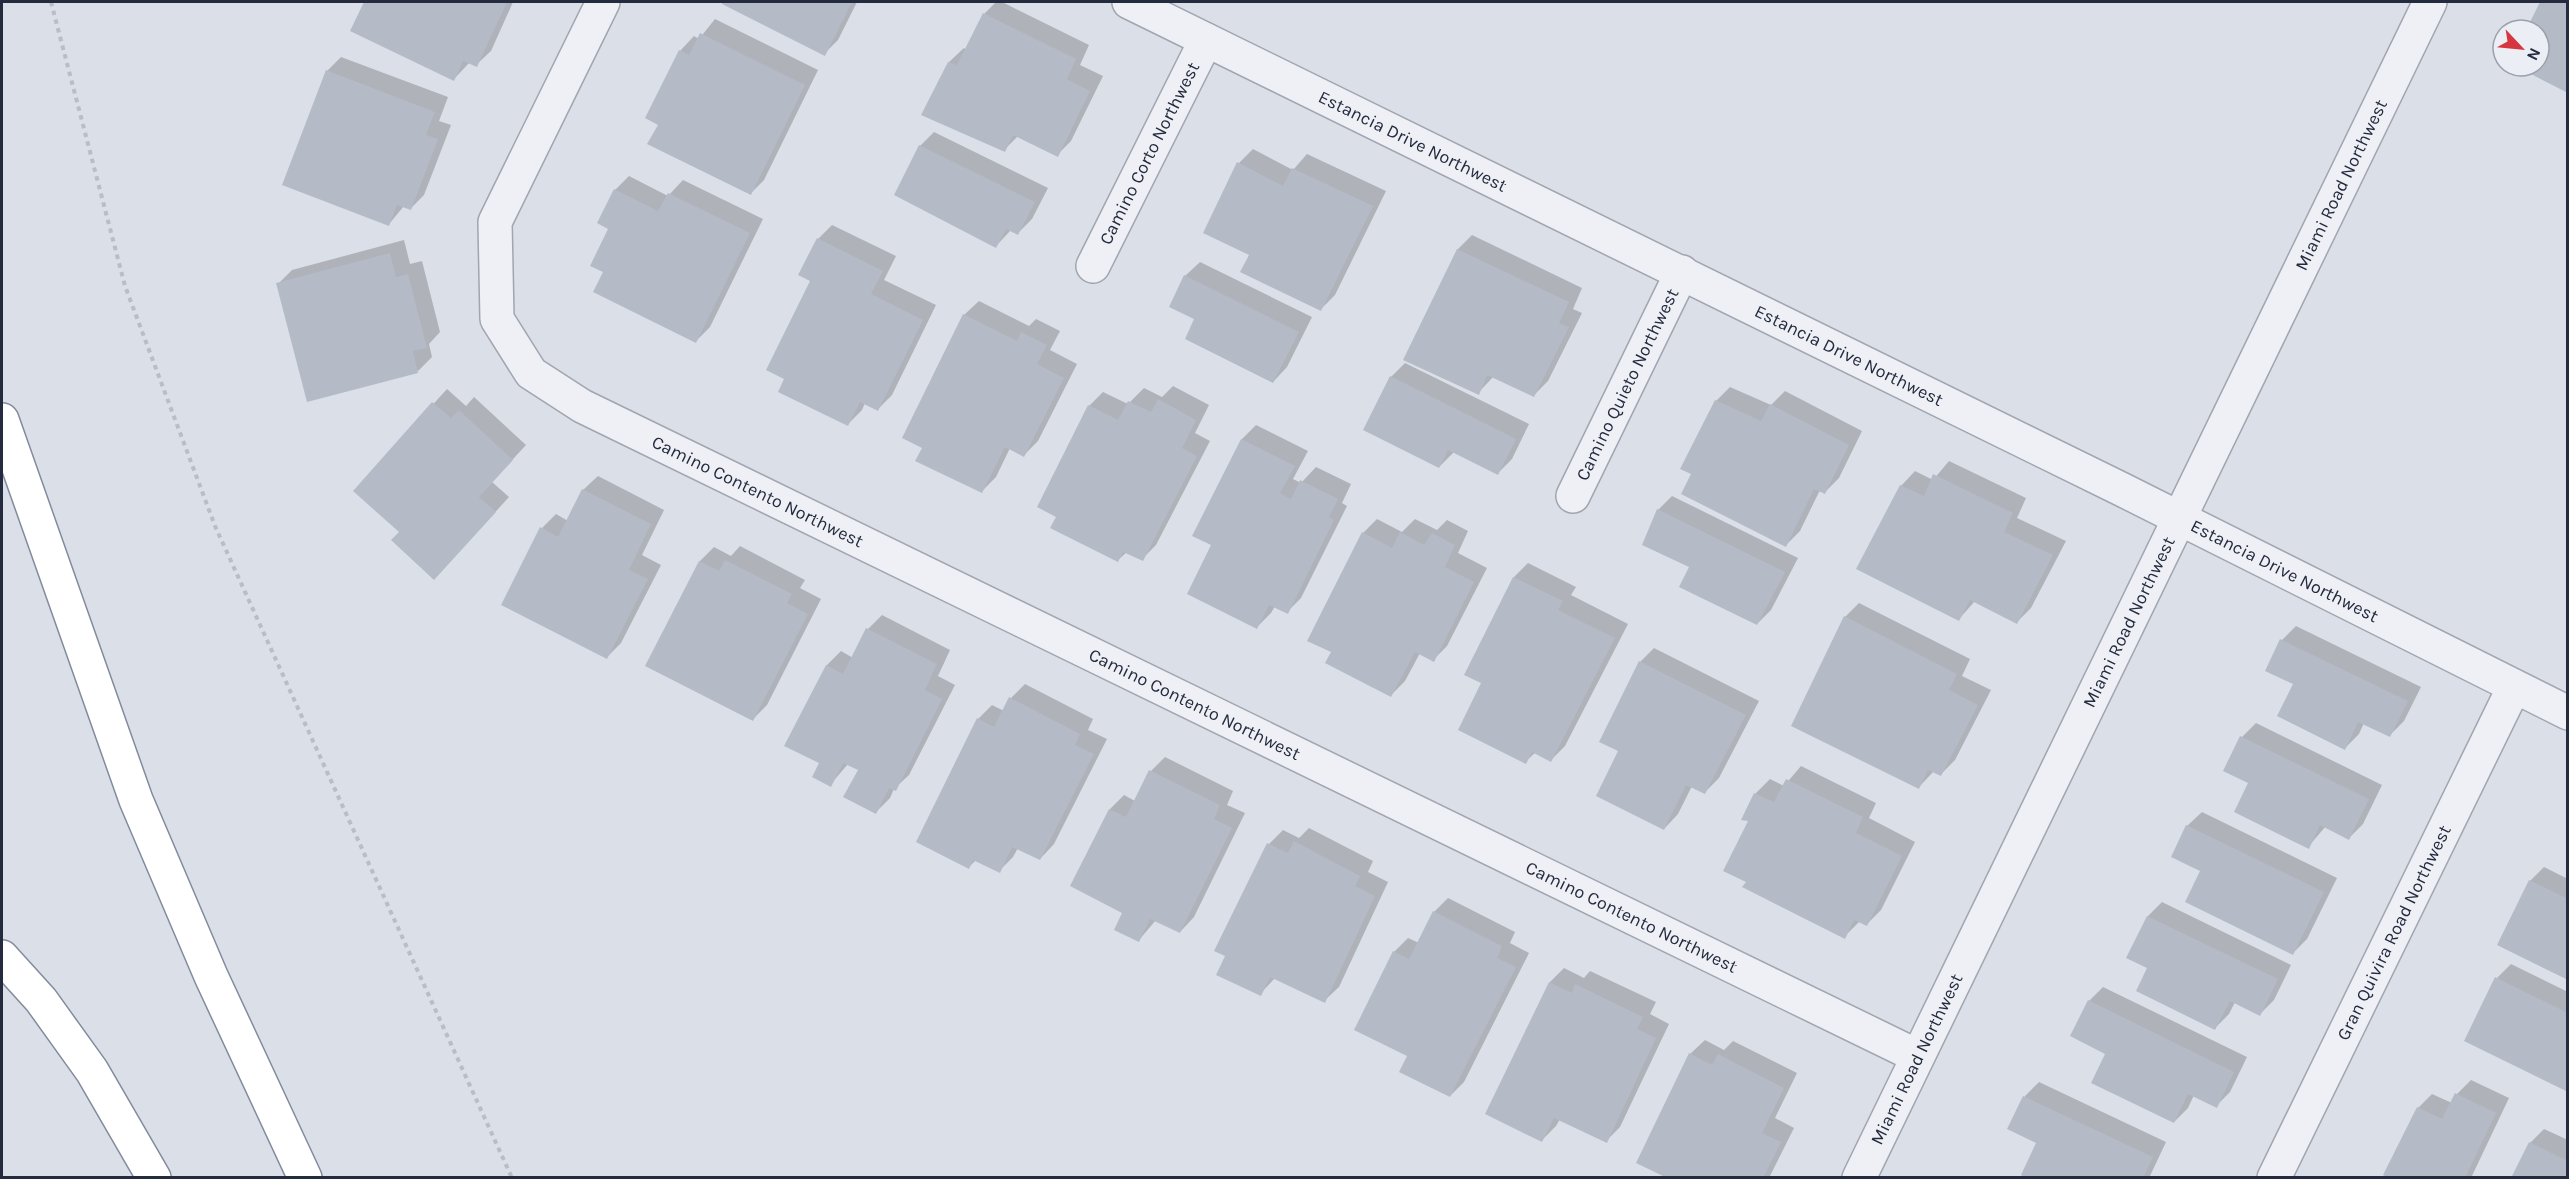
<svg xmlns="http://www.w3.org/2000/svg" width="2569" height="1179" font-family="Karla,sans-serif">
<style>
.shadow{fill:#0003}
.building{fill:#b5bac7}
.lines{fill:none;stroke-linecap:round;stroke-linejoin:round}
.minor-casing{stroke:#a0a5b1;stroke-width:36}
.tertiary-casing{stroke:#a0a5b1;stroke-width:36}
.motorway-casing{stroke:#828b9e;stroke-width:36}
.path{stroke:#b9bdc5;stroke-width:4;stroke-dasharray:4.5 4.5;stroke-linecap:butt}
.minor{stroke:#eef0f5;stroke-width:33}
.tertiary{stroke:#eef0f5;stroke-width:33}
.motorway{stroke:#fff;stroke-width:33}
.labels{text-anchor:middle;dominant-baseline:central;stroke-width:5;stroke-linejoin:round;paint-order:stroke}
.street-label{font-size:18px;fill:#242b3e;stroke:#ebeef5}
</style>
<rect width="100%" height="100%" fill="#dbdfe7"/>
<g class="shadow">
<polygon points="366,2 513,2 491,51 476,65 470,62 454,79 352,30"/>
<polygon points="725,2 857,2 838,40 824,54 724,4"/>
<polygon points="996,2 1002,2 1089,45 1080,65 1103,76 1071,141 1057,155 1018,136 1004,150 923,114 949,62 964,48 966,50 984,14"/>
<polygon points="715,19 818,70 764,180 750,194 680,51 694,36 699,39"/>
<polygon points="341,57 448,97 439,121 451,125 424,195 410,209 404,206 389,224 327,71"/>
<polygon points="934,132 1048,188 1032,219 1018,233 1011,230 996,246 920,146"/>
<polygon points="1253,149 1293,170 1307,154 1386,191 1335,295 1321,309 1251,255 1239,163"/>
<polygon points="629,176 668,196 683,180 763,219 710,327 696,341 605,272 615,190"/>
<polygon points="832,225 896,256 884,280 936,305 892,395 878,409 865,403 862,410 848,424 786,378 812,280 818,239"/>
<polygon points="1472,235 1582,288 1573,309 1582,313 1548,381 1534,395 1494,376 1478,393 1406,359 1458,249"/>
<polygon points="404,240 410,264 422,261 440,332 429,344 432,357 418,371 278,284 292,270"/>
<polygon points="1200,262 1312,317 1287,367 1273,382 1196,319 1171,306 1185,276"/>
<polygon points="979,301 1029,326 1036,319 1060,331 1050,350 1077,364 1038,441 1024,455 1010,448 996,477 982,491 924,447 964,315"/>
<polygon points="1405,363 1529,424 1512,459 1498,473 1454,452 1439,467 1391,377"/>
<polygon points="1173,386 1209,405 1195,433 1210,441 1156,545 1142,559 1127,552 1118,560 1059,516 1089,406 1103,392 1128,404 1144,388 1162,397"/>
<polygon points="1730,387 1771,405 1785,391 1862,431 1839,478 1825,492 1820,490 1800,531 1786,545 1693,473 1716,401"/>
<polygon points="447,389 466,406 474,397 526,445 492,482 509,497 448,564 401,531 355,490"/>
<polygon points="1256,425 1308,451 1293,479 1301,483 1316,467 1351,484 1342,503 1347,506 1301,598 1287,612 1275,606 1271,613 1257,627 1213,544 1242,439"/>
<polygon points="1949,461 2026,498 2017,518 2066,541 2031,608 2017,622 1975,601 1959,619 1901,486 1915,471 1933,480"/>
<polygon points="598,476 664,510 642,555 661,565 621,643 607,657 542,528 556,514 568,521 583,490"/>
<polygon points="1672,496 1798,558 1771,610 1757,624 1658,510"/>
<polygon points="1377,519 1402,532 1415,519 1437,530 1447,520 1468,531 1458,553 1487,568 1447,646 1433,660 1420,653 1405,681 1391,695 1333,652 1363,533"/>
<polygon points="740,546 805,580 800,588 821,599 767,705 753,719 647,666 700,561 714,547 731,556"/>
<polygon points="1528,563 1576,587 1571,595 1628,624 1565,746 1551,760 1536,752 1525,762 1483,683 1514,577"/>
<polygon points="1859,603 1970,659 1962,676 1991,690 1955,760 1941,774 1934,771 1918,788 1845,617"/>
<polygon points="882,615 950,650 938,676 955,685 909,775 894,789 890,798 876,812 860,769 848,764 830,785 821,762 787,745 827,665 841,651 853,658 868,629"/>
<polygon points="2296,626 2421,687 2404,721 2390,735 2364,723 2359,734 2345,748 2295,684 2267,670 2282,640"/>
<polygon points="1654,648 1759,701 1719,778 1705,792 1692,786 1678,814 1664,829 1620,751 1640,662"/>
<polygon points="1025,684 1093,719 1088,730 1107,739 1054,844 1040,859 1018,848 1013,857 999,871 976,860 969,867 978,719 992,705 1004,711 1011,698"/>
<polygon points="2256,723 2382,785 2363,824 2349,838 2326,826 2308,847 2250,782 2242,737"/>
<polygon points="1165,757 1233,791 1227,805 1245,813 1194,917 1180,932 1156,920 1139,940 1124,912 1110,809 1124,795 1135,801 1151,771"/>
<polygon points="1801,766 1876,803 1869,818 1915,842 1881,910 1867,924 1860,921 1844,937 1748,881 1750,820 1743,819 1756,793 1770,779 1784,786"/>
<polygon points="2202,812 2337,878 2307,939 2293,953 2187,826"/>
<polygon points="1309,828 1373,861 1368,872 1388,882 1339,987 1324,1001 1275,978 1260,994 1269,844 1283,830 1299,838"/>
<polygon points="2544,867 2568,879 2568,979 2530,881"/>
<polygon points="1448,898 1515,932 1510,943 1529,953 1464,1082 1450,1096 1409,1055 1394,952 1408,938 1419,943 1434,912"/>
<polygon points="2162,902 2291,965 2274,1000 2260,1014 2235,1002 2229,1014 2215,1028 2149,967 2128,957 2148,916"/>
<polygon points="2511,964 2568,992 2568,1090 2497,978"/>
<polygon points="1564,968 1584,978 1590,971 1656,1002 1650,1014 1669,1024 1620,1127 1606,1141 1560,1119 1556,1126 1542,1140 1550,982"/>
<polygon points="2103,987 2247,1057 2230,1092 2216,1106 2194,1095 2188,1108 2174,1122 2089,1001"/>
<polygon points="1705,1040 1724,1050 1733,1041 1797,1073 1775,1118 1794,1128 1769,1178 1670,1178 1690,1054"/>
<polygon points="2471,1080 2509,1098 2471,1178 2392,1178 2418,1108 2432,1094 2452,1103 2457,1094"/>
<polygon points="2039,1082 2166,1142 2150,1176 2030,1178 2038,1142 2009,1128 2025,1096"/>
<polygon points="2544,1129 2568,1140 2568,1178 2530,1143"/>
</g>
<g class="building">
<polygon points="364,2 507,2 477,67 463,61 454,81 350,31"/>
<polygon points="723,2 852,2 825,56 722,4"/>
<polygon points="2540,2 2568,2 2568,93 2529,73 2531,68 2528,66 2539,66 2539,30 2526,30"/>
<polygon points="983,13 1076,59 1067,79 1090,91 1058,157 1013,135 1005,152 921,115 948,62 957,65"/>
<polygon points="700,33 805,85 751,195 647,144 658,125 645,118 679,50 689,55"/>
<polygon points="326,70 435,112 426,135 438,139 411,210 397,205 389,226 282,185"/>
<polygon points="919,145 1035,202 1018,235 1006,229 996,248 894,195"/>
<polygon points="1237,162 1283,186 1292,168 1373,206 1321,311 1240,272 1249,255 1203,233"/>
<polygon points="614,189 658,211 668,193 750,233 696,343 593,292 603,272 590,266 608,229 597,223"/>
<polygon points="817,238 883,271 871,294 923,320 878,411 860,402 848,426 778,392 784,379 766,370 810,281 798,275"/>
<polygon points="1457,249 1569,302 1559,323 1569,327 1534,397 1487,375 1479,395 1403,360"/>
<polygon points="390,253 396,277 408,274 427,348 413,351 418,373 307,402 276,283"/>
<polygon points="1184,275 1299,332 1273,383 1185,339 1194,319 1169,307"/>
<polygon points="963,314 1017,341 1021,332 1047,345 1037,364 1064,378 1024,457 1005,447 982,493 915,461 922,448 902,438"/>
<polygon points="1390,376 1516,439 1498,475 1448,450 1439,468 1363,430"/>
<polygon points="1158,399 1196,420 1182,448 1197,456 1143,561 1123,552 1118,562 1050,528 1056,517 1037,507 1088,405 1118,420 1128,401 1151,412"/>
<polygon points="1715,400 1761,421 1770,404 1849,445 1825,494 1814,489 1786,547 1681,494 1691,474 1680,469"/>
<polygon points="432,402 451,418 459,410 513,460 479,497 496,512 434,580 391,540 399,532 353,491"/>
<polygon points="1241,439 1295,466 1280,493 1291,499 1300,480 1338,499 1329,517 1334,520 1288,614 1269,605 1257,629 1187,594 1211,545 1192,536"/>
<polygon points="1933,474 2013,513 2004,532 2053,555 2017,624 1970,600 1959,621 1856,569 1900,485 1924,496"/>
<polygon points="582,489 651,524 629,570 648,579 607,659 501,605 540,527 558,537"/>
<polygon points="1657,509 1785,572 1757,625 1679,587 1689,567 1642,545"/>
<polygon points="1362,532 1392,548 1400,532 1424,545 1432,533 1455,545 1445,567 1474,582 1434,662 1415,652 1391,697 1325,663 1331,652 1307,641"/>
<polygon points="725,560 792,594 787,603 808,614 753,721 645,666 699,561 719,571"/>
<polygon points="1513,577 1563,601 1558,610 1615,638 1551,762 1532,752 1526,764 1458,730 1481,683 1464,675"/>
<polygon points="1844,616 1957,674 1949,690 1978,705 1941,776 1928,770 1919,789 1791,726"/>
<polygon points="866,628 937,664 925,690 942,699 896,791 889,788 876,814 843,797 858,770 843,763 831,787 812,777 819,763 784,746 826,665 843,674"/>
<polygon points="2280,639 2408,701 2390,737 2358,722 2345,750 2277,716 2293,684 2265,671"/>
<polygon points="1639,661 1746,715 1705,794 1686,785 1664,830 1596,796 1618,751 1599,742"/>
<polygon points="1009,697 1080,734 1075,745 1094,754 1040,860 1012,847 1000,873 973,860 969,869 916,842 977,718 994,727"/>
<polygon points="2240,736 2369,799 2349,840 2320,825 2309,849 2234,812 2248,783 2223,771"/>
<polygon points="1149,770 1220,805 1214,819 1232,828 1180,933 1150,919 1139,942 1114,930 1122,913 1070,886 1109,809 1126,817"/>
<polygon points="1786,779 1863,817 1856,833 1902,856 1867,926 1854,920 1845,939 1742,887 1746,882 1723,871 1748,821 1741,820 1754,793 1774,802"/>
<polygon points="2186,825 2324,892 2293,955 2185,902 2200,871 2171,857"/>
<polygon points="1294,841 1360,876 1355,886 1375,896 1325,1003 1270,977 1261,996 1216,975 1225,956 1214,951 1267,843 1288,853"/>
<polygon points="2529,880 2568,899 2568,980 2497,945"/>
<polygon points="1433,911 1502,946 1497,958 1516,967 1450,1097 1399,1072 1407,1056 1354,1030 1393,951 1409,959"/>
<polygon points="2147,916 2278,979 2260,1016 2230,1001 2215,1030 2136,991 2147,968 2126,958"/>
<polygon points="2495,977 2568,1013 2568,1092 2464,1041"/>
<polygon points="1549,982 1572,993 1575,984 1643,1017 1637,1029 1656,1038 1607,1143 1554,1118 1542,1142 1485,1114"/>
<polygon points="2088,1000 2234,1072 2217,1108 2188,1094 2174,1123 2091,1083 2105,1054 2070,1036"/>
<polygon points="1689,1053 1712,1065 1718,1054 1784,1088 1762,1133 1781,1142 1763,1178 1667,1178 1636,1163"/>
<polygon points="2455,1093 2496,1113 2465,1178 2388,1178 2383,1175 2417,1107 2442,1119"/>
<polygon points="2023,1096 2153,1157 2143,1178 2026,1178 2021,1175 2036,1143 2007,1129"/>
<polygon points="2529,1142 2568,1161 2568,1178 2511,1178"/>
</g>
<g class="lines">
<defs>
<g id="minor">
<path id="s1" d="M603 2 495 222 497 319 531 373 582 406 1917 1056"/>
<path id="s2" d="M1093 266 1206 40"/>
<path id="s3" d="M1573 496 1682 272"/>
<path id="s4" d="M2274 1178 2514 687"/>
</g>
<g id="tertiary">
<path id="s5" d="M1129 2 2121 489 2568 713"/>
<path id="s6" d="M1859 1178 2430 2"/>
</g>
<g id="motorway">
<polyline points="2,420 136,800 211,976 305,1178"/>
<polyline points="2,957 41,1000 92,1071 154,1178"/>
</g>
</defs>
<use href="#minor" class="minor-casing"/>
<use href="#tertiary" class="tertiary-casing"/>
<use href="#motorway" class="motorway-casing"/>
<polyline class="path" points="51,2 125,286 215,526 512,1178"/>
<use href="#minor" class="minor"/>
<use href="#tertiary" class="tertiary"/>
<use href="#motorway" class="motorway"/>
</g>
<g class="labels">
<g class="street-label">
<text stroke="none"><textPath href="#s5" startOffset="316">Estancia Drive Northwest</textPath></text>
<text stroke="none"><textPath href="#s2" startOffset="126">Camino Corto Northwest</textPath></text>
<text stroke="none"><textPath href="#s6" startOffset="1104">Miami Road Northwest</textPath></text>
<text stroke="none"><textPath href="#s5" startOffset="802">Estancia Drive Northwest</textPath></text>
<text stroke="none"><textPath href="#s3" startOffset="124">Camino Quieto Northwest</textPath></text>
<text stroke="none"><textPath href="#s1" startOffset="662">Camino Contento Northwest</textPath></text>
<text stroke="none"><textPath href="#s5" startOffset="1288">Estancia Drive Northwest</textPath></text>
<text stroke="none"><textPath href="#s6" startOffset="618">Miami Road Northwest</textPath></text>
<text stroke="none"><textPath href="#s1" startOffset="1148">Camino Contento Northwest</textPath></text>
<text stroke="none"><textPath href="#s1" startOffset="1634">Camino Contento Northwest</textPath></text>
<text stroke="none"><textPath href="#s4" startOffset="273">Gran Quivira Road Northwest</textPath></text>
<text stroke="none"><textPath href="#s6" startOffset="132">Miami Road Northwest</textPath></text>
</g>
</g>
<rect width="2569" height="1179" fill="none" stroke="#242b3e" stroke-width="6"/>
<g transform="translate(2521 48) rotate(116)"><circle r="28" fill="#ebeef5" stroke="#9ba0ac" stroke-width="1.5"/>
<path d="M0-4.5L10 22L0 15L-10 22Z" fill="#d63640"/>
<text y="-9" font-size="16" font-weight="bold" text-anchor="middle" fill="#242b3e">N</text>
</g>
</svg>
